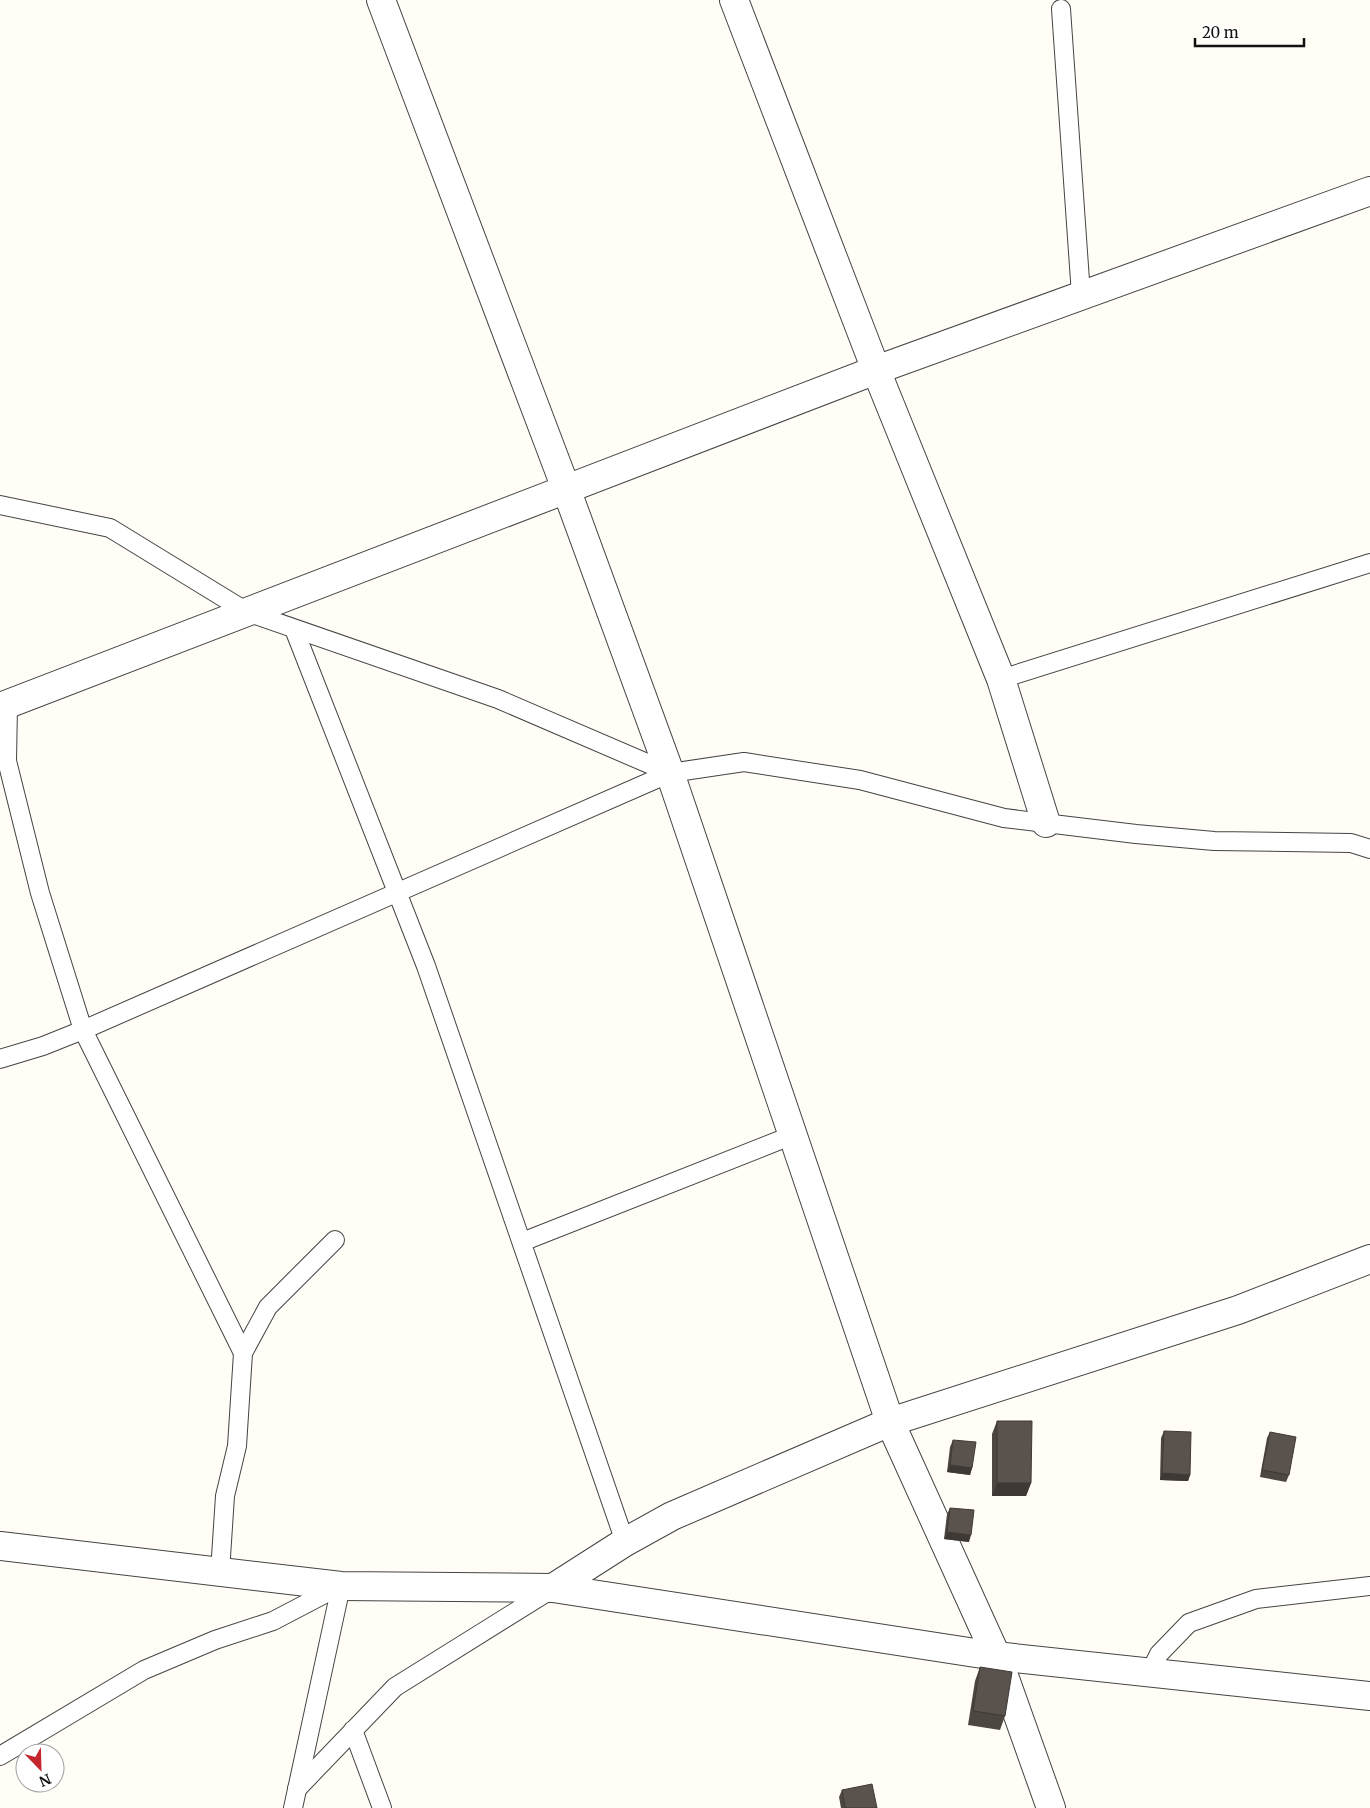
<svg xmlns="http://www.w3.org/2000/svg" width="1370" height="1808" font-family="Merriweather,serif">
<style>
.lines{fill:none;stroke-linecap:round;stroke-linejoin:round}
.lane-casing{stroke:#444;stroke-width:20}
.street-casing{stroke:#444;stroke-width:30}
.lane{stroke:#fff;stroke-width:18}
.street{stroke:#fff;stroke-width:28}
.wall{fill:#4d4742}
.shaded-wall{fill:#3f3936}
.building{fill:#5a524d;stroke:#3f3936}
</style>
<rect width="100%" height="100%" fill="#fffdf5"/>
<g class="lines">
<defs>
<g id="lane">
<polyline points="1061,9 1081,295"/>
<polyline points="0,505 110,528 247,612 498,699 670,773 744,762 860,780 1004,818 1136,834 1214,841 1351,843 1370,849"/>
<polyline points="294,629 426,966 625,1542"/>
<polyline points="1001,679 1370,563"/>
<polyline points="8,705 7,761 40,893 83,1030 670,773"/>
<polyline points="0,1059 43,1046 83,1030 243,1353"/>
<polyline points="522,1242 793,1135"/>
<polyline points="220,1572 225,1496 237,1446 243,1353 268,1307 335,1240"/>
<polyline points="1150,1672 1159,1654 1189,1623 1256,1599 1370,1586"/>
<polyline points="353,1730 382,1808"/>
<polyline points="0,1756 144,1670 215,1640 273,1621 338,1587"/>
<polyline points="297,1789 395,1687 552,1589"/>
<polyline points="293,1808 341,1586"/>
</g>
<g id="street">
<polyline points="381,0 568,494 670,773 890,1422 999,1662 1051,1808"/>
<polyline points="734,0 876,370 1001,679 1046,823"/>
<polyline points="0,707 876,370 1370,191"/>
<polyline points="0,1546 341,1586 553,1588 995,1656 1370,1696"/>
<polyline points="553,1588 625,1542 672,1516 890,1422 1238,1310 1370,1259"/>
</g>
</defs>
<use href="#lane" class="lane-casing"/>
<use href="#street" class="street-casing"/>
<use href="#lane" class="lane"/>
<use href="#street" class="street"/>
</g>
<g class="wall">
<polygon points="997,1421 1031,1483 1026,1496 992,1496 992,1434"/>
<polygon points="1164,1431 1190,1475 1188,1481 1160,1480 1161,1438"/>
<polygon points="1270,1432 1289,1475 1286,1482 1260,1477 1267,1438"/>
<polygon points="953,1440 972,1468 970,1475 947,1472 950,1447"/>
<polygon points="950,1508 969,1542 944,1539 947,1514"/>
<polygon points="980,1667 1005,1716 1000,1730 968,1725 975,1681"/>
<polygon points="842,1790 877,1808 841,1808 839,1797"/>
</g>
<g class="shaded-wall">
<polygon points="950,1465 972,1468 970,1475 947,1472"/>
<polygon points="1162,1473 1190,1475 1188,1481 1160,1480"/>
<polygon points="997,1483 1031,1483 1026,1496 992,1496"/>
<polygon points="947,1532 971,1535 969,1542 944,1539"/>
</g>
<g class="building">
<polygon points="997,1421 1032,1421 1031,1483 997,1483"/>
<polygon points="1164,1431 1191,1432 1190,1475 1162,1473"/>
<polygon points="1270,1432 1296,1437 1289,1475 1262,1470"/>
<polygon points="953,1440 976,1442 972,1468 950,1465"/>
<polygon points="950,1508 974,1510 971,1535 947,1532"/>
<polygon points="980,1667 1012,1672 1005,1716 973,1711"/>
<polygon points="872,1784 877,1808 845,1808 842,1790"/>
</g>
<g transform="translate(40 1768) rotate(157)"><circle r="24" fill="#ffffff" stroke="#a0a0a0"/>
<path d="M0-4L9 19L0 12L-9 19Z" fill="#c4262e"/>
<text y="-8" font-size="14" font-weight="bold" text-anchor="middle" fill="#111111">N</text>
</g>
<path d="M1195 38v8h109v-8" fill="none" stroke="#111111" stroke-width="2.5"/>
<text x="1202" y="38" font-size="15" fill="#111111" stroke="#ffffff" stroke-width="4" paint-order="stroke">20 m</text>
</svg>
